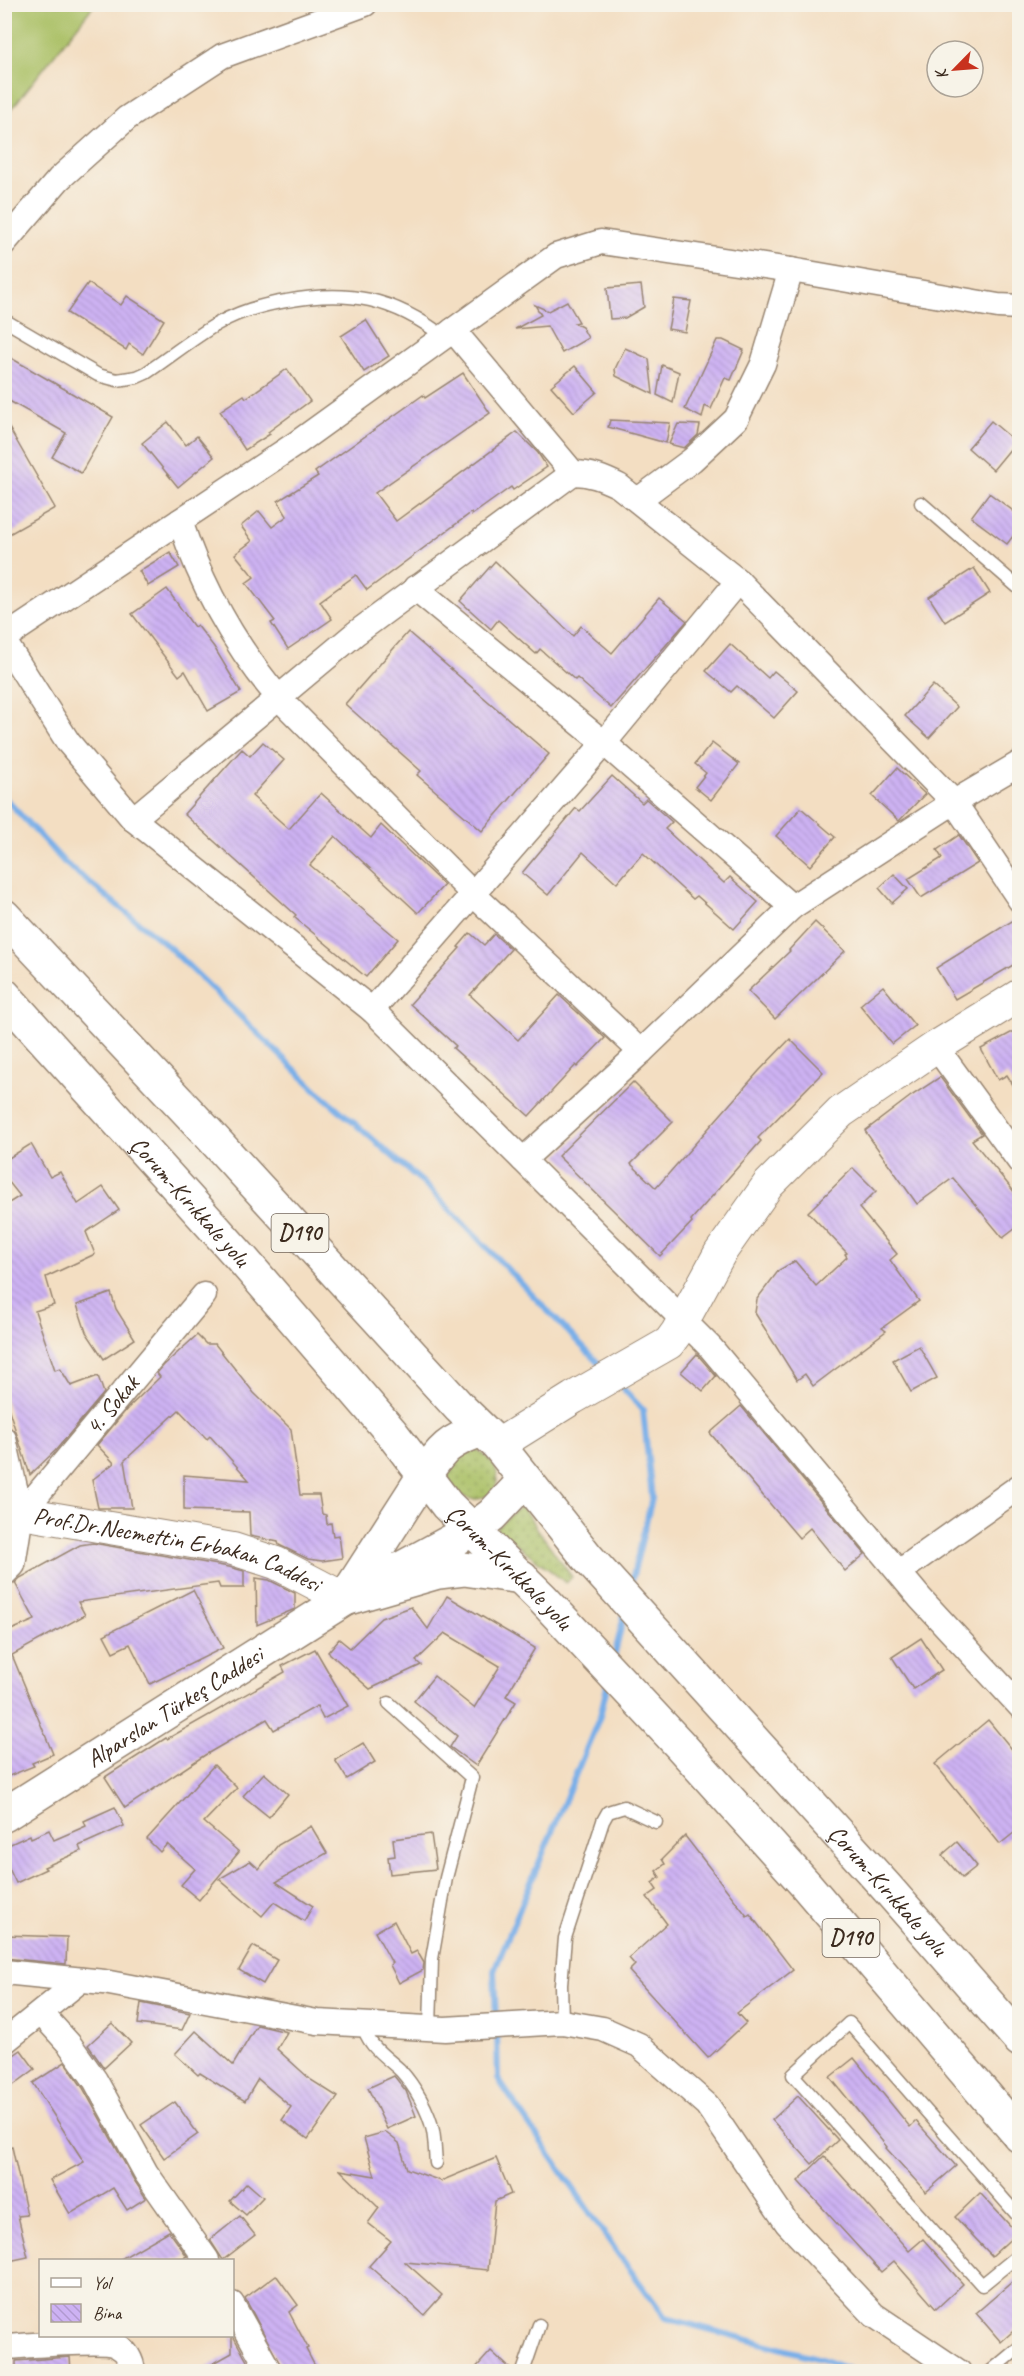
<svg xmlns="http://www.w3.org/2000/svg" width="1024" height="2376" font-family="Caveat,sans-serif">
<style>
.grass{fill:url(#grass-dots);stroke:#727440;stroke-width:1.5}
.garden{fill:#a9bf63;stroke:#727440;stroke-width:1.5}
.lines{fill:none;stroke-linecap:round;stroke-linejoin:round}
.stream{stroke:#79afe8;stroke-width:6}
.building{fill:url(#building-back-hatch)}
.service-casing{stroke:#978470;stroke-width:15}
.minor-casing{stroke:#978470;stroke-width:27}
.tertiary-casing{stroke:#978470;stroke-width:34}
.secondary-casing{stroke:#978470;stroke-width:36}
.trunk-casing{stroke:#978470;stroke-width:36}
.service{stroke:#fff;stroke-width:12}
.minor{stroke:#fff;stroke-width:24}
.tertiary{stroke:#fff;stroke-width:32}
.secondary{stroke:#fff;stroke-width:33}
.trunk{stroke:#fff;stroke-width:33}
.labels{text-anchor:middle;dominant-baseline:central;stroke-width:4.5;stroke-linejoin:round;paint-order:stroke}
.shield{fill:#f7f3e8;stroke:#73665b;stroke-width:1.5}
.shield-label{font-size:22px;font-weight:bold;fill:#3b2a1e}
.street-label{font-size:24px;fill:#3b2a1e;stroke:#f7f3e8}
</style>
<defs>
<pattern id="grass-dots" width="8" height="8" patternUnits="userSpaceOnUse" patternTransform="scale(1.5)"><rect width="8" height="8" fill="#a9bf63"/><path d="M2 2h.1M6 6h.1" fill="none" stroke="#8b9b51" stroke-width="1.8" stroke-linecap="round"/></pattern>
<pattern id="building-back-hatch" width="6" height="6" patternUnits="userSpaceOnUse" patternTransform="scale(1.5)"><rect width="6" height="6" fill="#cdb2f3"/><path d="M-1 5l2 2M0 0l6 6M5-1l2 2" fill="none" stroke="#b199d0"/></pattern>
</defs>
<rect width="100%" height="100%" fill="#f7f3e8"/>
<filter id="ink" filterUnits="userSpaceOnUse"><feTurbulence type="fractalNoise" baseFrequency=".0167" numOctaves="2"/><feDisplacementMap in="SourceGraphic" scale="12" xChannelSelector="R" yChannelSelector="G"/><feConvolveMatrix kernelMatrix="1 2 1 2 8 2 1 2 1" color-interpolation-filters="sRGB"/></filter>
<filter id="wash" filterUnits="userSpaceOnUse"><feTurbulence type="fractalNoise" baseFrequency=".008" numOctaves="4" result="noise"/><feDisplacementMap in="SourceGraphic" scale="24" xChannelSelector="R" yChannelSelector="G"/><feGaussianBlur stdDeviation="1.35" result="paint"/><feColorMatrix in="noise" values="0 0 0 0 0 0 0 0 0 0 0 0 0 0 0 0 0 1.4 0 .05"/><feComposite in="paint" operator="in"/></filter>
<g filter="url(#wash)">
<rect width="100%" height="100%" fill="#f3dec2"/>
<g class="grass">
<path d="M473 1449C481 1451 483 1453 489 1459 513 1484 481 1514 455 1491 446 1483 447 1473 451 1462Z"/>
<polygon points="521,1506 572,1577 566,1583 496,1528"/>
</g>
<polygon class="garden" points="5,4 94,5 5,117 4,5"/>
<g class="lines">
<g class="stream">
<polyline points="4,797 65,863 169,947 316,1090 427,1186 604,1369"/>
<polyline points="618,1383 643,1410 652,1498 630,1588"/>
<polyline points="614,1658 624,1615"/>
<polyline points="496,2022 494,1971 600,1716 608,1682"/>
<polyline points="497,2032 498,2079 619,2255 666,2318 821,2359 857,2372"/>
</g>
</g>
<g id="blocks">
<g class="building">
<polygon points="88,283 121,305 127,296 164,320 143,354 129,344 126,350 67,313"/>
<polygon points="641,285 644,307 625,318 610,319 607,288"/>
<polygon points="674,299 691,301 685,332 668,329"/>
<polygon points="567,301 579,322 574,323 582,327 588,338 562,353 547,326 515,329 541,315 535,305 548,311"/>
<polygon points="366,320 389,356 364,372 341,336"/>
<polygon points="717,340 723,340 744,350 731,380 725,378 711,409 705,406 702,418 685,409"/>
<polygon points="625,348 649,359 653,394 616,376 615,369"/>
<polygon points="4,354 113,417 81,473 52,457 66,433 4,398"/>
<polygon points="662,365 679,372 673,403 657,395"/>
<polygon points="575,366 597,392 574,412 551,386"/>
<polygon points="287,369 310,401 268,432 270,434 245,450 220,411 244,395 246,398"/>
<polygon points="463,373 490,413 375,493 396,521 517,432 538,453 547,467 513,490 511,487 472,515 471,513 367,590 356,575 320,601 332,619 288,649 271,623 275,621 246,583 254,577 235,554 252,541 241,526 259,511 272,527 287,516 278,501 318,476 315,472 423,395 425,398"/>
<polygon points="4,419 55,508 4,537"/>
<polygon points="610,420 670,423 666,443 608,427"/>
<polygon points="991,421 1016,442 993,470 968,448"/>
<polygon points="168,422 186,445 197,436 214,457 178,487 142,443"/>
<polygon points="678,424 700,425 698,435 684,448 669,444"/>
<polygon points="989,493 1020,516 1020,527 1007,544 971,517"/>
<polygon points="170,552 179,567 148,586 139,571"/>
<polygon points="495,561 573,636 581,626 612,653 659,598 687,621 611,708 577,678 575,680 540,649 536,654 498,620 491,629 460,601"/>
<polygon points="974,568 990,593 945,622 929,597"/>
<polygon points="167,589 194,627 197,625 214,647 241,692 208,711 185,671 179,676 132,614"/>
<polygon points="408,632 549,754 482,831 417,775 421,771 345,704"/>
<polygon points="730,644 768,678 774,671 798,691 774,718 737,686 731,692 706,671"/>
<polygon points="933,685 957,707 929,738 905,716"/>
<polygon points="263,742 284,760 252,796 289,829 321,793 371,838 381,825 444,885 418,913 335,836 310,865 398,939 366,977 294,917 296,915 184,814 242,749 250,756"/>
<polygon points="712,743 739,764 711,800 695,787 706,773 695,764"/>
<polygon points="897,768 925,794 899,821 872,796"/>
<polygon points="612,776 642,803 646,799 663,814 672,822 665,829 724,883 730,877 758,902 734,929 697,896 693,899 643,853 617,883 583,852 548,895 522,873 576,808 580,811"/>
<polygon points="801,808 835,837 810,866 776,836"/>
<polygon points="959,835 978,863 921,898 908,879 942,858 937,850"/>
<polygon points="894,874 908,889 892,903 879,888"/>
<polygon points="1020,916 1020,961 955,999 936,968"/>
<polygon points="815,922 845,951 775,1019 748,991 790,951 789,950"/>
<polygon points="470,933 484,945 494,934 511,949 470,995 518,1040 559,995 605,1038 577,1067 576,1065 529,1116 453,1048 456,1046 410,1004 460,948 458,947"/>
<polygon points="883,986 915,1026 892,1044 860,1005"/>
<polygon points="1020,1028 1020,1096 1007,1075 998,1080 981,1049"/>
<polygon points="790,1039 823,1072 758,1138 761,1141 691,1220 692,1222 660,1256 558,1156 633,1082 673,1122 631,1164 656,1188 759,1071"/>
<polygon points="940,1077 982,1134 972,1140 1020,1199 1020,1225 1003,1238 953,1178 917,1204 865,1131 911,1096"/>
<polygon points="31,1144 50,1177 60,1172 78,1204 103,1187 119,1210 86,1232 95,1254 46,1277 54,1305 35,1311 55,1370 60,1368 71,1386 98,1376 104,1393 55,1451 30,1475 4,1395 4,1206 20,1196 4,1176 4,1161"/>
<polygon points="853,1168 876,1191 859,1208 897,1254 890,1260 919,1301 882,1328 886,1331 813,1386 805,1374 797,1380 755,1313 757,1299 779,1270 795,1261 816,1286 847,1257 845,1254 847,1253 808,1212"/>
<polygon points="111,1293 116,1309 135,1339 104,1359 86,1332 77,1305"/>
<polygon points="197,1335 206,1344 215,1344 254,1393 291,1429 300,1495 319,1495 322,1514 326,1515 327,1524 331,1523 333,1536 339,1535 342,1558 322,1561 308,1559 279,1545 278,1542 250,1536 249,1512 184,1510 184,1475 249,1480 210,1436 207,1439 179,1410 124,1461 132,1508 98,1508 92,1480 114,1463 97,1445 127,1409 160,1377 157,1373 164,1365"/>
<polygon points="919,1346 937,1378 911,1392 893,1360"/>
<polygon points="697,1354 716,1376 703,1391 681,1372"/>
<polygon points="741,1406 865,1554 845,1571 810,1528 799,1538 710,1433"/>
<polygon points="93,1543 229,1567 244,1571 244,1588 220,1588 218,1583 78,1602 85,1615 12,1655 53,1754 32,1763 34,1766 4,1778 4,1633 35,1620 15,1583 20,1578 80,1545"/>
<polygon points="256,1578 269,1580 295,1593 295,1609 257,1625"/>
<polygon points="193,1590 223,1648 150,1684 130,1644 113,1652 104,1635"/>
<polygon points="447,1596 535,1648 506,1696 516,1702 476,1766 450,1747 457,1736 414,1701 434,1676 474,1708 500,1666 445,1633 416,1661 421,1665 370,1689 328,1652 339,1639 350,1648 381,1618 411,1607 428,1629"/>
<polygon points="921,1638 942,1670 913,1689 892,1657"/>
<polygon points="315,1649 348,1706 323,1719 317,1706 274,1730 267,1719 205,1755 125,1808 105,1777 166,1738 167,1739 285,1672 282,1666"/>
<polygon points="988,1720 1020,1759 1020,1828 1000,1844 935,1764"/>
<polygon points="363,1743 375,1762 347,1779 335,1760"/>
<polygon points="214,1765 237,1788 204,1822 239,1852 199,1900 181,1885 195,1869 167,1844 160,1852 147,1839"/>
<polygon points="264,1773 288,1794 269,1817 243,1796"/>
<polygon points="115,1807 124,1826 79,1846 81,1851 44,1867 46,1869 16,1883 4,1858 4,1847 30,1835 31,1838 49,1830 54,1840 86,1826 84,1821"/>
<polygon points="311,1826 327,1853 276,1882 313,1906 304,1921 274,1902 262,1916 219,1879 250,1861 259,1869 278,1845"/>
<polygon points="431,1834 436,1869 390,1874 388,1857 395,1856 393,1839"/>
<polygon points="685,1836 747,1916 750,1914 793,1970 737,2013 746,2023 708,2058 629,1971 635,1965 629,1958 667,1924 647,1897 657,1890 652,1883 660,1877 656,1871 665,1864 662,1859"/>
<polygon points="957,1842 977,1866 962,1878 942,1855"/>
<polygon points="394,1921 411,1954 417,1951 424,1963 423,1970 399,1983 390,1965 392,1963 375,1932"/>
<polygon points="4,1935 67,1937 66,1964 4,1958"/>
<polygon points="253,1946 277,1960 263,1984 239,1970"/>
<polygon points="141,2003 190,2013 182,2030 138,2024"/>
<polygon points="112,2023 131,2043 104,2068 88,2045"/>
<polygon points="257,2025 287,2032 277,2049 311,2080 338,2097 308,2139 282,2120 291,2107 258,2079 245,2101 200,2073 198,2075 175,2054 196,2031 233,2065"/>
<polygon points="21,2050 35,2069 4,2092 4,2062"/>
<polygon points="854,2058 910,2127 916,2121 956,2166 926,2192 886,2148 887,2147 830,2077"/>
<polygon points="65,2062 83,2088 134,2180 146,2198 127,2210 113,2188 70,2214 50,2180 84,2162 33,2083"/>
<polygon points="394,2076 406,2091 416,2116 387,2129 368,2088"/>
<polygon points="798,2096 838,2140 812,2164 772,2120"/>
<polygon points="175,2102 198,2134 164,2158 141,2125"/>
<polygon points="385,2132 399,2143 407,2169 441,2181 496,2158 511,2194 495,2201 488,2270 405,2262 442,2295 424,2315 369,2266 391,2241 368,2223 379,2208 340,2170 375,2176 364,2138"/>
<polygon points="12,2147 27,2215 18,2216 28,2257 4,2262 4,2148"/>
<polygon points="824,2156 909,2251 923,2239 963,2284 936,2309 894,2261 881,2272 798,2181"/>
<polygon points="247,2183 263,2197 246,2215 230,2201"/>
<polygon points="980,2193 1017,2233 992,2256 955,2217"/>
<polygon points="240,2216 255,2235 223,2260 210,2240"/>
<polygon points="169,2231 187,2256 180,2260 119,2260"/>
<polygon points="276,2275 298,2305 289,2312 308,2348 306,2349 318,2372 284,2372 245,2298"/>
<polygon points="1020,2275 1020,2325 1001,2342 976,2313"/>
<polygon points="232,2334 253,2372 198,2372 232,2353"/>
<polygon points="491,2351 514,2372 472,2372"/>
<polygon points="70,2357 71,2372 16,2372 16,2361"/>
</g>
</g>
</g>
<g filter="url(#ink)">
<use href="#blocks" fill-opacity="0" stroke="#978470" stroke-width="1.5"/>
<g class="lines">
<defs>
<g id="service">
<path d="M4 320 98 375 117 380 137 377 146 373C170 357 193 338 217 324 238 312 262 305 286 301 348 289 394 298 444 337"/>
<polyline points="921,503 1020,589"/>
<polyline points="389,1703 472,1778 446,1878 432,1959 430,2028"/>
<polyline points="562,2022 561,1985 565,1938 603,1821 608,1812 624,1807 656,1822"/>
<path d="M363 2024C367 2046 385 2056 400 2070 414 2085 429 2111 433 2131 435 2142 435 2153 436 2163"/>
<polyline points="1020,2218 849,2023 793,2075 982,2285 1020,2254"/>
<polyline points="523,2372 539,2325"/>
<polyline points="990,2372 1020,2347"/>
</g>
<g id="minor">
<polyline points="4,243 59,179 127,118 222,56 365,4"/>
<path d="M453 330 573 473C590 473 603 478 619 486L738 581 954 802 1020 900"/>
<polyline points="638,500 692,460 736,419 763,364 791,270"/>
<path d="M180 521C202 587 233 644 278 697L473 894 641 1052"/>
<polyline points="415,588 604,743 792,907"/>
<polyline points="4,638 297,443 556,256 601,242 791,270 998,306 1020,307"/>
<polyline points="4,641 68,742 133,819 372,1010 523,1160 711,1348 920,1598 1020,1706"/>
<polyline points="133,819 356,633 573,473"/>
<polyline points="372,1010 604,743 738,581"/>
<polyline points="936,1047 1020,1162"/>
<polyline points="523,1160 641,1052 792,907 954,802 1020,763"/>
<polyline points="4,1439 21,1514 13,1565 4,1574"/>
<path id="s1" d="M21 1514 204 1295"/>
<polyline points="899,1572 1020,1486"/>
<polyline points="4,1972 104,1982 317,2022 445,2029 562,2022 603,2029 639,2045 707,2105 787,2223 874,2315 959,2372"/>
<polyline points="41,2013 70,2045 95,2080 146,2173 207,2260"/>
<polyline points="4,2042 81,1980"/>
<polyline points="232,2304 270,2372"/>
<path d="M4 2347C24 2346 103 2339 116 2345 126 2350 132 2360 133 2372"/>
</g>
<g id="tertiary">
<polyline points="498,1445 573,1398 669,1343 677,1332 720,1253 768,1185 841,1112 936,1047 1020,995"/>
<path id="s2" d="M4 1510 233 1549 276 1563 345 1599"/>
</g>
<g id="secondary">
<polyline points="347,1595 423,1477"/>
<path id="s3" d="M4 1815 345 1599 472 1530"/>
</g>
<g id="trunk">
<path id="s4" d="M4 916 207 1132 460 1408 498 1445 587 1557 887 1888 1020 2040"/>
<path id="s5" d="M4 995 243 1260 391 1432 447 1505 542 1598 679 1744 806 1885 1020 2136"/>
<path d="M423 1477C443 1448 448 1441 482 1430"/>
<polyline points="472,1530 492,1515 525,1480"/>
<polyline points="345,1599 438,1572 464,1569 522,1577"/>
</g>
</defs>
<use href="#service" class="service-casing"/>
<use href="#minor" class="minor-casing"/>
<use href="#tertiary" class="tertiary-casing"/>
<use href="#secondary" class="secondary-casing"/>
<use href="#trunk" class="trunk-casing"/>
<use href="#service" class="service"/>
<use href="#minor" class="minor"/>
<use href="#tertiary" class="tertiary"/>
<use href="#secondary" class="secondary"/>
<use href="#trunk" class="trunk"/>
</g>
</g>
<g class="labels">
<g class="shield">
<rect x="271.5" y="1214" width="57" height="38" rx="4.5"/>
<rect x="822.5" y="1919" width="57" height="38" rx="4.5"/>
</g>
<g class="shield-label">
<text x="300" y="1233">D190</text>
<text x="851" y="1938">D190</text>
</g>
<g class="street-label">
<text stroke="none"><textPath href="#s5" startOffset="278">Çorum-Kırıkkale yolu</textPath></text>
<text stroke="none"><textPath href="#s1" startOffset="142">4. Sokak</textPath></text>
<text stroke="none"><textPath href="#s2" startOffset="178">Prof.Dr.Necmettin Erbakan Caddesi</textPath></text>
<text stroke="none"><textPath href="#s5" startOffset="764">Çorum-Kırıkkale yolu</textPath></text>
<text stroke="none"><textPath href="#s3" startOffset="202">Alparslan Türkeş Caddesi</textPath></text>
<text stroke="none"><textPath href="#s4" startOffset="1316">Çorum-Kırıkkale yolu</textPath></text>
</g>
</g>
<rect width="1024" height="2376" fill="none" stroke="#f7f3e8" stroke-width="24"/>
<rect x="39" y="2259" width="195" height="78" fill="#f7f3e8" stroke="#aca397" stroke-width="1.5"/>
<rect x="51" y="2278" width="30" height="9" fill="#ffffff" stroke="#aca397" stroke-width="1.5"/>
<text x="93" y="2289" font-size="18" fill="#3b2a1e">Yol</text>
<rect x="51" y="2304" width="30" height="18" fill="url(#building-back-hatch)" stroke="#aca397" stroke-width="1.5"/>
<text x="93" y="2319" font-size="18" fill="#3b2a1e">Bina</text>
<g transform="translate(955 69) rotate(245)"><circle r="28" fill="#f7f3e8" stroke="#aca397" stroke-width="1.5"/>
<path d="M0-4.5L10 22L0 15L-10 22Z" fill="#c8321e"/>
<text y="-9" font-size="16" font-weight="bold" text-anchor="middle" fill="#3b2a1e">K</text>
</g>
</svg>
